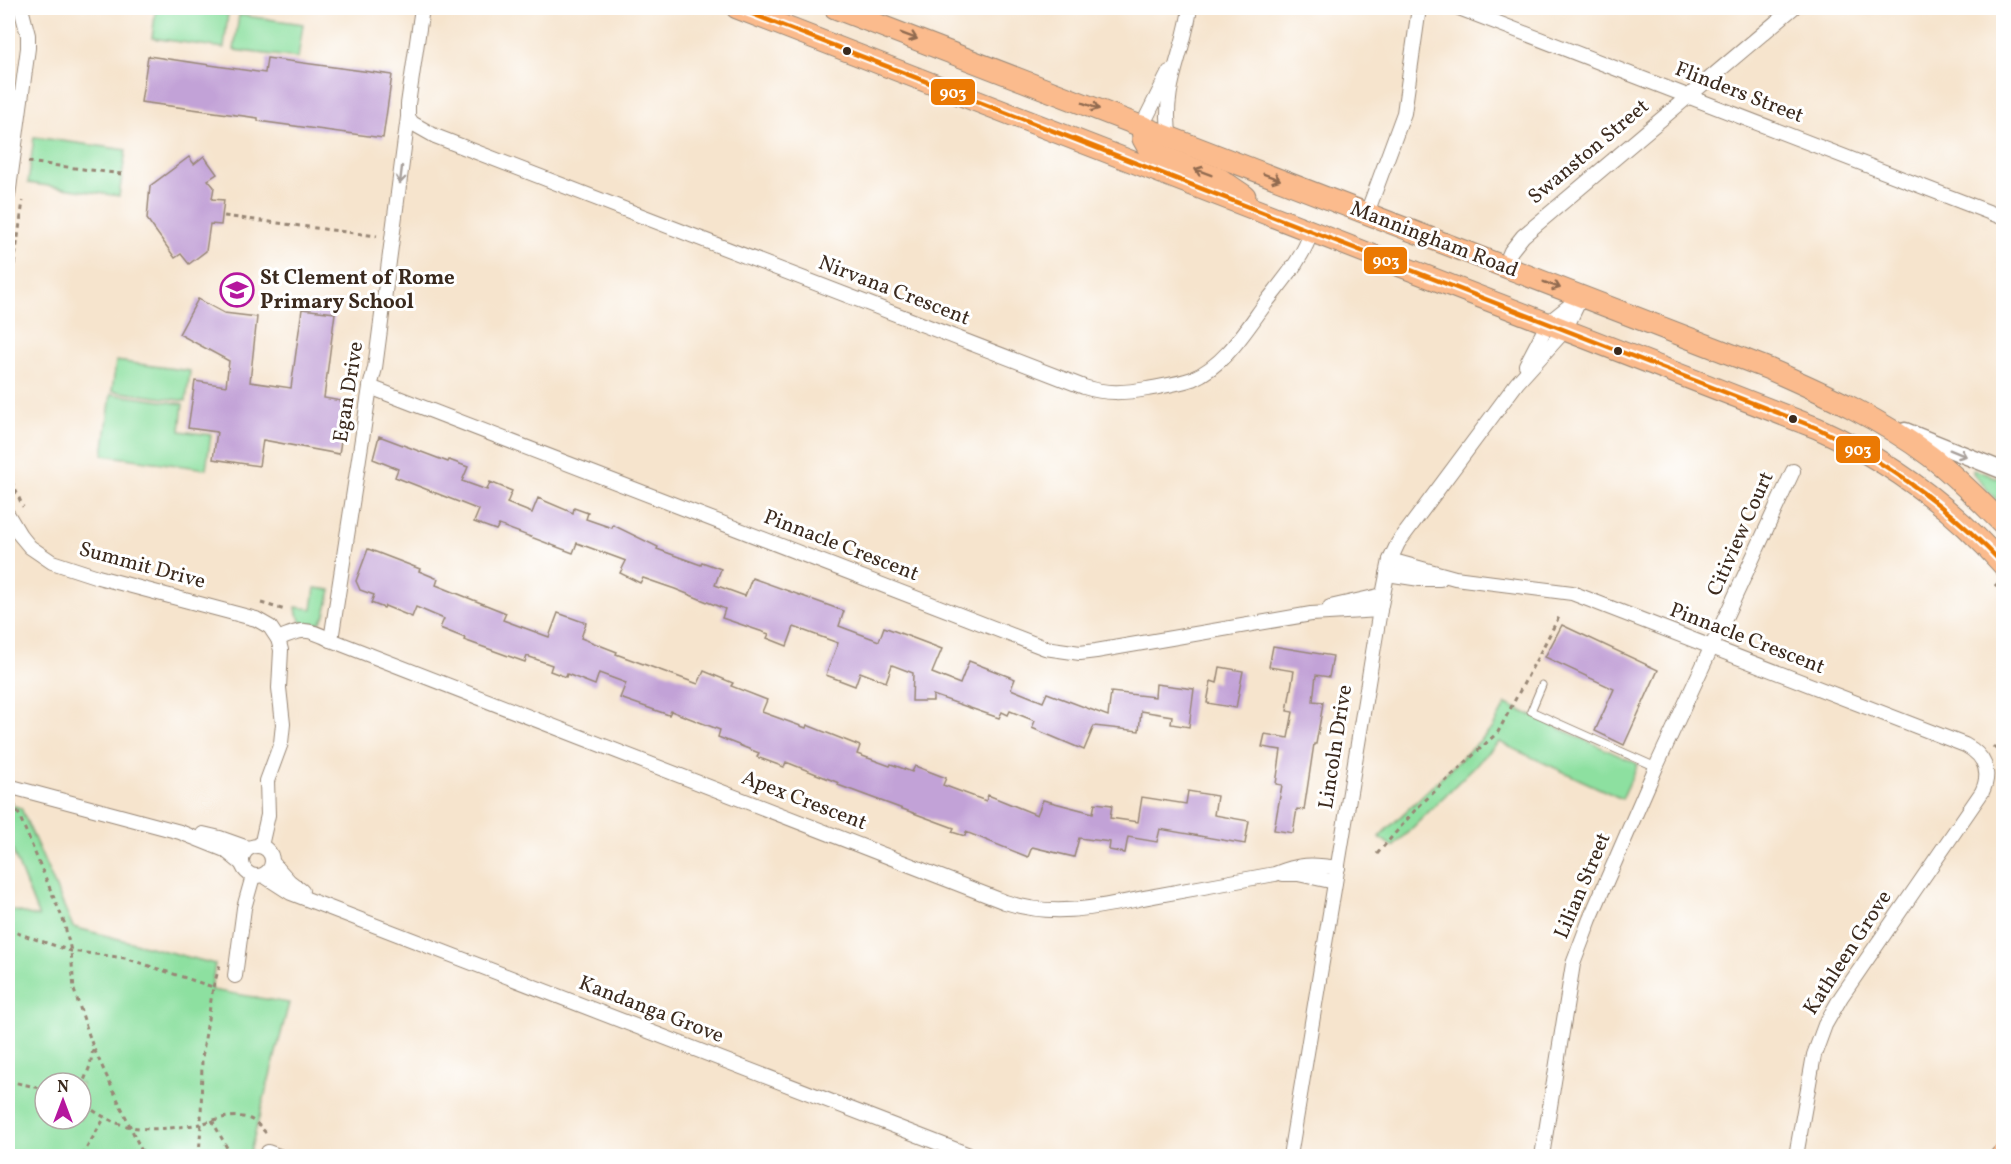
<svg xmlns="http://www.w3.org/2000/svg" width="2011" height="1164" font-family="Vollkorn,serif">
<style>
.green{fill:#8de0a0;stroke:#64855f;stroke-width:1.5;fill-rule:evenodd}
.building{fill:#c2a2d7}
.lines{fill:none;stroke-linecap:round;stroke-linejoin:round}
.service-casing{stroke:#988776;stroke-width:9}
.minor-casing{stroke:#988776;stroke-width:16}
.tertiary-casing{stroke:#988776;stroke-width:19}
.primary-casing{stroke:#988776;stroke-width:23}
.path{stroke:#988776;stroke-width:3;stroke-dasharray:4.5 4.5;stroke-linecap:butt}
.service{stroke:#fff;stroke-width:7}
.minor{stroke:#fff;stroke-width:14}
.tertiary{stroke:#fff;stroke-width:16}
.primary{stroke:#fbbb8d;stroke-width:21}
.bus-1-casing{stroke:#fff;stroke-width:9}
.bus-1{stroke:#eb7903;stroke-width:4.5}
.oneway{stroke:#916b50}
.oneway2{stroke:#a79f9a}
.bus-dot{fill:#3b2a1e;stroke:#fff;stroke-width:2}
.labels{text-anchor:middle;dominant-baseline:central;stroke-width:6;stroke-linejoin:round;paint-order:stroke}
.street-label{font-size:21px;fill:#3b2a1e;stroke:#fff}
.poi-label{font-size:21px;font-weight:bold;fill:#3b2a1e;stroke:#fff;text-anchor:start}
.line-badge{stroke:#fff;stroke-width:2}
.badge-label{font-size:16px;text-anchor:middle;font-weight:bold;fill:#fff}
</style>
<rect width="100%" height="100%" fill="#fff"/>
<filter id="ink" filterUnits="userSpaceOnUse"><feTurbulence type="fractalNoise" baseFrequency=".0167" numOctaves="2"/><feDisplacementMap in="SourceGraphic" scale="12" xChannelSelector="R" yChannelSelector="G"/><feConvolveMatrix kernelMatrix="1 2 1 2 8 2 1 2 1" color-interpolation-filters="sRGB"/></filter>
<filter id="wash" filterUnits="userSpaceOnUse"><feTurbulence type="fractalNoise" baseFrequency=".008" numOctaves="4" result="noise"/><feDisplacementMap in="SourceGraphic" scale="24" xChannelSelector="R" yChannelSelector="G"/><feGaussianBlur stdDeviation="1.35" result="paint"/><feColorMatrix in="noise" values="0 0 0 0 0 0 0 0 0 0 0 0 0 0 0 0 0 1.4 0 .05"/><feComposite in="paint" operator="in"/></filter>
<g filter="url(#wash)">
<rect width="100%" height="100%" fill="#f6e4cd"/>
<g class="green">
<polygon points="156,8 182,8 228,14 224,48 152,38"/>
<polygon points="239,15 303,24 298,58 234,50"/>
<polygon points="34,137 126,150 119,196 28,183"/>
<polygon points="116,361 190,371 186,401 112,391"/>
<polygon points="111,394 183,404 180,431 211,435 206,469 103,455"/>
<polygon points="1973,469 2003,480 2003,508 1973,473"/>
<polygon points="315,588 331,590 325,615 320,623 303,624 297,614 296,607 312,609"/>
<polygon points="1506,704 1638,764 1622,799 1499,742 1393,847 1379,837 1492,729"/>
<path d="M8 804 21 808 73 927 215 964 211 990 289 1003 249 1156H8V909L39 917 8 839ZM45 1083H81V1119H45Z"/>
</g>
<g id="blocks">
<g class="building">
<polygon points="148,56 265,73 267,58 392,75 383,138 258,121 258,118 141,102"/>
<polygon points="204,156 217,174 208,180 214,187 212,199 224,200 221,225 210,224 206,251 189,264 181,254 175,258 147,219 150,186 189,157 194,164"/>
<polygon points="198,299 224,313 257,317 250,382 291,388 302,309 335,313 324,398 347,402 339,454 263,440 259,466 213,459 217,432 188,428 195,381 226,386 229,361 179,334"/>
<polygon points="379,436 448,462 449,460 468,467 462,481 487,490 490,482 512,491 507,503 532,513 538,498 573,513 574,508 588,513 586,519 612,528 613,525 658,547 657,549 701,565 702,562 721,569 715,585 745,596 752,578 844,611 839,626 879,641 884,627 942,649 932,673 960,684 969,661 1015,679 1011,689 1043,702 1047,693 1108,716 1111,692 1155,697 1156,684 1194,689 1189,727 1171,724 1172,716 1141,711 1139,731 1094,726 1084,750 1032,728 1035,721 1010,711 1008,715 1002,712 999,718 933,695 933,701 912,701 913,673 892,665 886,682 860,672 855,686 826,675 838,643 794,627 787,646 767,638 769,634 722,618 725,609 675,589 643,578 640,583 620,573 626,561 577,543 573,553 499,525 496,530 474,522 479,510 395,477 398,469 373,459"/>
<polygon points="368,549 420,569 419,571 438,579 436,585 506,613 503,620 549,637 558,613 586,623 581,638 617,652 616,654 698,684 704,671 733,683 731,686 767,700 762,712 806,728 807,725 860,746 857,754 890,766 891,764 912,772 915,766 946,778 943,785 986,801 988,795 1037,815 1043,800 1093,813 1095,803 1112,805 1110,818 1138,822 1142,797 1186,804 1188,791 1217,796 1214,815 1249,821 1245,844 1160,829 1157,842 1128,837 1125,853 1109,850 1110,842 1079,838 1074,857 1032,847 1028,857 966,832 965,836 952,832 954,828 838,785 839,783 786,762 784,767 757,757 759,753 718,737 720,730 671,711 669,715 620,698 626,683 599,673 595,685 567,674 566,677 550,671 552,665 527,656 525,662 464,640 465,638 440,628 444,619 416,607 412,617 385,606 384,608 371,603 374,595 360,590 356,581"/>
<polygon points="1562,625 1658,670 1624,745 1595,731 1614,689 1545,657"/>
<polygon points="1273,646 1333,656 1329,677 1316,675 1313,701 1323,702 1321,716 1316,744 1314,744 1304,810 1297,809 1293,833 1274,830 1282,785 1276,784 1281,750 1262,747 1265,734 1288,738 1293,712 1287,711 1294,671 1269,667"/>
<polygon points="1220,667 1243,671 1236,708 1207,703 1211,681 1217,683"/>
</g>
</g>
</g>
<g filter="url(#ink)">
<use href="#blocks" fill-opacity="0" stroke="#988776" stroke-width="1.5"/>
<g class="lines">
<defs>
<polyline id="service" points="1542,685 1531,711 1656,767"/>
<g id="minor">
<polyline points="1459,8 2004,218"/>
<path d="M408 117 412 123 435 136 1084 387C1106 394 1125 393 1147 389 1162 386 1178 384 1192 379 1226 365 1247 328 1268 300 1286 277 1303 258 1312 230"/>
<polyline points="1142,126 1169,72"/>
<path d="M1170 138C1161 88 1184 54 1190 8"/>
<polyline points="8,196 28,48 28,35 21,8"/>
<polyline points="1367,213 1404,113 1419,8"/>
<polyline points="1504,267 1511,251 1523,236 1793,8"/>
<polyline points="1526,365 1548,323 1578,299"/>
<polyline points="370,387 1045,648 1080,653 1096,651 1311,614 1380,610"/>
<polyline points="8,515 20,535 30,547 52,562 98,577 256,619 270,627 278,639 281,650 279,688 283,724 281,743 267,781 268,815 261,846"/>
<path d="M1390 560 1455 578 1572 593 1965 745C1984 755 1992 771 1982 792L1841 997 1825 1025 1814 1055 1796 1156"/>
<polyline points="1387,574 1420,579 1440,579"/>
<polyline points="1330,607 1383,595"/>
<path d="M278 639C303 628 307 628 331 640L1005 902C1057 919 1102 906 1154 896 1194 889 1235 881 1275 874 1299 864 1312 864 1338 868"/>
<polyline points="331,640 370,387 375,368 408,117 408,104 422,8"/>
<polyline points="8,786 180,832 225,850 241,863"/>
<polyline points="203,834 220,838 248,848"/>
<circle cx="257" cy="861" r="15"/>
<polyline points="272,862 289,881 302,891"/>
<polyline points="1283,874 1298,874 1335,882"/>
<polyline points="263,875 291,893 972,1156"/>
<polyline points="235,976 244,908 253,876"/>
<polyline points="268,1152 279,1156"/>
<polyline points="1290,1156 1380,610 1390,560 1398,543 1517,383 1565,330 1581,297"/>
<polyline points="1542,1156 1573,964 1590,919 1656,767 1793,471"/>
</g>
<polyline id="tertiary" points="1905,431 2004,471"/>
<g id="primary">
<path d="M737 8 1817 428C1890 461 1951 506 2004 566"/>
<path d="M835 8 1769 369C1824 393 1881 419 1930 456 1957 477 1980 501 2004 525"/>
<polyline points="1142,126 1143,139 1148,148 1159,155 1220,179 1245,196"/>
<polyline points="2001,1156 2004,1154"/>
</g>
</defs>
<use href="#service" class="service-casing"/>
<use href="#minor" class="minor-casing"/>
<use href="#tertiary" class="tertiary-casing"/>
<use href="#primary" class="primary-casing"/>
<g class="path">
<polyline points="28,162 122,174"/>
<polyline points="224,216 377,236"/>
<polyline points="8,309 23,201"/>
<polyline points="8,473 23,507"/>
<polyline points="1995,584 2004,594"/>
<polyline points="261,603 285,610"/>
<polyline points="1993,746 1998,751 2004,749"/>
<polyline points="14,803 64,922 71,951 74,990 93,1047 144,1156"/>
<polyline points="1377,854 1417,808 1498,732 1560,615"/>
<path d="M8 930 71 951 125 958 213 987 202 1058 201 1124C178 1127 151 1132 127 1126 110 1122 96 1112 81 1103"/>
<polyline points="213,987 220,965"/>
<polyline points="8,1081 45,1089"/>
<polyline points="81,1088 90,1066 93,1049"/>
<polyline points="212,1120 227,1148 239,1156"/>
<polyline points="82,1156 105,1117"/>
<path d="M199 1156 201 1124C216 1119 235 1113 250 1119 257 1122 263 1130 269 1136"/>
</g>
<use href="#service" class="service"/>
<use href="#minor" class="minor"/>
<use href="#tertiary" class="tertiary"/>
<use href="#primary" class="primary"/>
<defs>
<path id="bus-1" d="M737 8 1817 428C1889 463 1949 507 2004 565"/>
</defs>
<use href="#bus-1" class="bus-1-casing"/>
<use href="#bus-1" class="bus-1"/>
</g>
<defs><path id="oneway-shaft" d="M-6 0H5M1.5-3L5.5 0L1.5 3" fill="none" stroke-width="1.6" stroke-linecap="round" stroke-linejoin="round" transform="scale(1.5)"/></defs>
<g class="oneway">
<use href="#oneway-shaft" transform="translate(909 36) rotate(21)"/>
<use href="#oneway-shaft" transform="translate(1091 106) rotate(21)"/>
<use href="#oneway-shaft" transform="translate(1203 172) rotate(-159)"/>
<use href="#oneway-shaft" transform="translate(1272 177) rotate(21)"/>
<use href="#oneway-shaft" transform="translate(1552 285) rotate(21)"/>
</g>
<g class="oneway2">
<use href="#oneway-shaft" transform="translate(401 175) rotate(97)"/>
<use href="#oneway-shaft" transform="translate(1958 453) rotate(22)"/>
</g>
</g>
<defs>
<symbol id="school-ring" viewBox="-11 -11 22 22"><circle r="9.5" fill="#fff" stroke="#b5179e" stroke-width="1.5"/><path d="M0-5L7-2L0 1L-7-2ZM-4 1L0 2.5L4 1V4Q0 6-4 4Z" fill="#b5179e"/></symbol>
</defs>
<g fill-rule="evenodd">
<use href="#school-ring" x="218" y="271" width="38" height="38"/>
</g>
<g class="bus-dot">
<circle cx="847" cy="51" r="5"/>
<circle cx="1618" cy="351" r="5"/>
<circle cx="1793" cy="419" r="5"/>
</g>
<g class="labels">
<g class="street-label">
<text transform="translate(1739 93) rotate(21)">Flinders Street</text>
<text transform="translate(1589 152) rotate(-40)">Swanston Street</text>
<text transform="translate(1434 240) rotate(21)">Manningham Road</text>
<text transform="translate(894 291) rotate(21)">Nirvana Crescent</text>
<text transform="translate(349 392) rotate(-81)">Egan Drive</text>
<text transform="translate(1741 534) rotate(-66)">Citiview Court</text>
<text transform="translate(841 546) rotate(21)">Pinnacle Crescent</text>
<text transform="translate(142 566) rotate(15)">Summit Drive</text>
<text transform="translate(1747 639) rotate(21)">Pinnacle Crescent</text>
<text transform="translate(1336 747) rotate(-81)">Lincoln Drive</text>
<text transform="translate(804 801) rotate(21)">Apex Crescent</text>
<text transform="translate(1583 886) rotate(-67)">Lilian Street</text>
<text transform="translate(1848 953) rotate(-57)">Kathleen Grove</text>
<text transform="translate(651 1010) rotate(21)">Kandanga Grove</text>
</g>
<g class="poi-label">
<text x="260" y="278">St Clement of Rome<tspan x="260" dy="24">Primary School</tspan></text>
</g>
</g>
<g class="line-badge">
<rect x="930" y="78" width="46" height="28" rx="6" fill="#eb7903"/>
<rect x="1363" y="246" width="45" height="29" rx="6" fill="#eb7903"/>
<rect x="1835" y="435" width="46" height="29" rx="6" fill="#eb7903"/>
</g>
<g class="badge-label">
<text x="953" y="98">903</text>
<text x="1386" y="266">903</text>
<text x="1858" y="455">903</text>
</g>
<rect width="2011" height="1164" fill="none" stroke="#fff" stroke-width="30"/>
<g transform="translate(63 1101)"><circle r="28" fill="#ffffff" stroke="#b1aaa5" stroke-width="1.5"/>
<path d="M0-4.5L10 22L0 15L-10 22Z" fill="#b5179e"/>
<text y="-9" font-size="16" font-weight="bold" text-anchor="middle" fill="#3b2a1e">N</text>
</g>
</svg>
